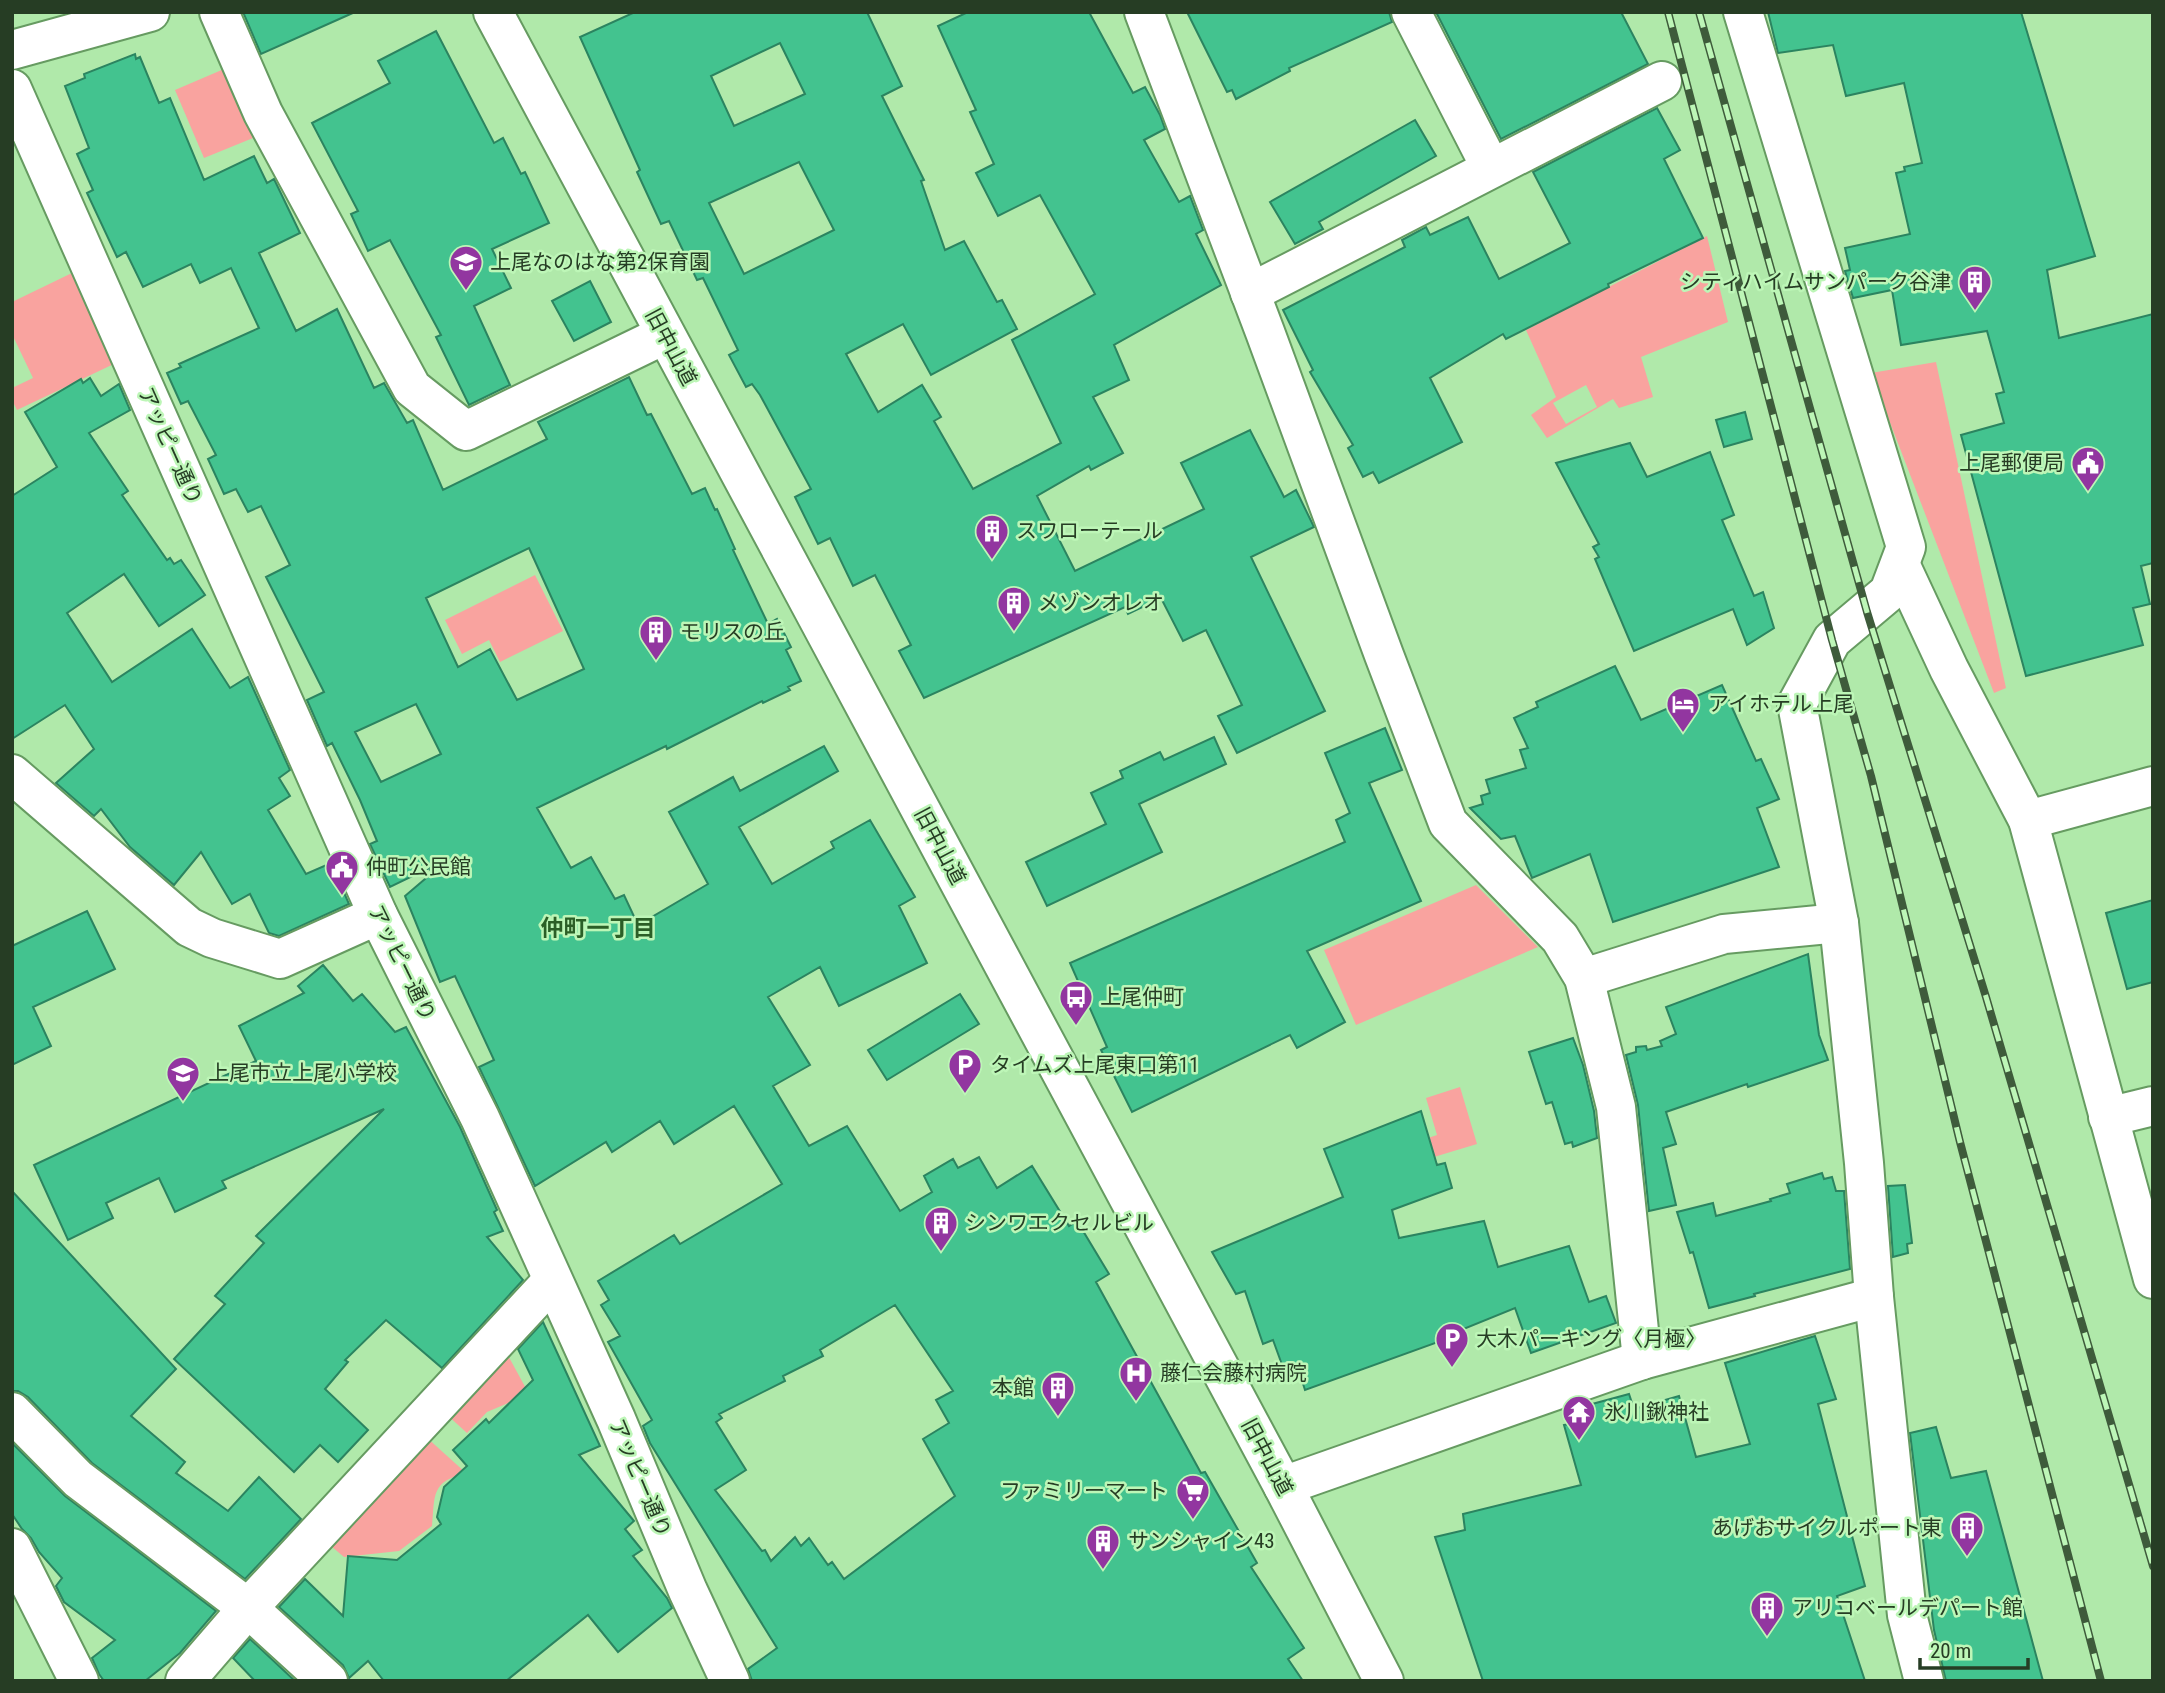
<svg xmlns="http://www.w3.org/2000/svg" width="2165" height="1693" font-family="'Roboto Condensed','Noto Sans JP',sans-serif">
<style>
.green{fill:#f9a39f;fill-rule:evenodd}
.building{fill:#43c38f;stroke:#2b8460;stroke-width:2;fill-rule:evenodd}
.lines{fill:none;stroke-linecap:round;stroke-linejoin:round}
.minor-casing{stroke:#669b61;stroke-width:42}
.major-casing{stroke:#669b61;stroke-width:42}
.minor{stroke:#fff;stroke-width:38}
.major{stroke:#fff;stroke-width:38}
.rail-casing{stroke:#3e5b3b;stroke-width:8}
.rail{stroke:#bdf6b7;stroke-width:5;stroke-dasharray:16;stroke-linecap:butt}
.labels{text-anchor:middle;dominant-baseline:central;stroke-width:5;stroke-linejoin:round;paint-order:stroke}
.poi-label{font-size:21px;fill:#263d24;stroke:#bdf6b7;text-anchor:start}
.street-label{font-size:21px;fill:#263d24;stroke:#bdf6b7}
.neighbourhood-label{font-size:23px;font-weight:bold;fill:#2b5f27;stroke:#bdf6b7}
</style>
<rect width="100%" height="100%" fill="#b0e9aa"/>
<g class="green">
<polygon points="224,69 253,138 204,158 175,90"/>
<path d="M1707 236 1728 322 1641 357 1653 397 1619 408 1613 399 1547 438 1531 415 1556 397 1526 330ZM1586 385 1597 407 1566 424 1553 403Z"/>
<polygon points="74,272 118,362 17,410 12,400 12,388 33,378 12,334 12,302"/>
<polygon points="1936,362 2006,688 1994,693 1871,373"/>
<polygon points="535,575 563,631 500,662 489,640 462,654 445,620"/>
<polygon points="1476,885 1538,947 1356,1025 1324,950"/>
<polygon points="1460,1087 1477,1144 1424,1160 1419,1141 1437,1135 1426,1098"/>
<polygon points="505,1350 529,1394 487,1412 467,1433 445,1413"/>
<path d="M425 1436 466 1473C431 1482 435 1494 432 1526L399 1551 344 1557 325 1541Z"/>
</g>
<g class="building">
<polygon points="243,12 355,12 261,54"/>
<path d="M635 12H867L902 86 882 96 924 180 921 181 945 250 964 241 997 302 1002 300 1017 329 931 375 903 324 846 354 878 412 922 385 941 417 934 421 973 489 1061 443 1012 340 1095 294 1040 195 998 216 976 173 994 164 970 112 976 110 938 26 968 12H1089L1133 93 1145 87 1160 115 1165 129 1144 140 1179 202 1190 196 1203 230 1196 234 1221 285 1114 345 1129 380 1093 397 1123 453 1091 470 1089 466 1037 496 1075 571 1204 509 1181 463 1250 430 1284 497 1296 490 1314 527 1251 557 1325 711 1237 753 1218 716 1242 705 1206 630 1183 641 1161 598 1128 614 1125 607 924 698 899 651 911 645 875 575 853 586 830 538 818 544 795 497 811 489 760 395 752 384 746 387 729 355 738 350 703 278 697 280 669 221 661 224 637 172 640 170 580 37ZM780 43 805 94 734 126 711 76ZM799 162 834 230 744 274 709 203Z"/>
<polygon points="1187,12 1389,12 1392,22 1289,68 1290,71 1236,99 1232,90 1227,92"/>
<polygon points="1436,12 1621,12 1648,64 1501,139"/>
<polygon points="1768,12 2021,12 2095,256 2047,270 2059,338 2153,314 2153,563 2141,566 2150,604 2133,608 2143,645 2026,676 1961,435 2004,423 1996,394 2004,392 1987,331 1901,345 1892,290 1853,298 1845,271 1850,270 1845,248 1910,234 1896,173 1905,171 1904,167 1922,163 1904,83 1846,96 1833,45 1778,53"/>
<polygon points="436,31 494,143 503,138 521,174 525,172 549,223 492,249 511,288 474,306 510,385 469,405 436,337 441,335 390,240 368,251 351,214 358,211 312,123 390,83 378,61"/>
<path d="M135 54 136 59 140 57 159 103 170 98 204 180 254 156 267 183 274 179 300 233 259 253 296 331 337 309 374 388 384 383 407 423 413 420 443 490 547 439 538 422 629 377 647 415 651 414 692 494 705 488 715 510 717 509 735 549 733 550 768 624 777 619 791 647 786 650 801 681 788 687 790 690 763 703 762 701 667 749 666 746 537 808 571 868 591 857 615 899 624 895 638 925 708 884 669 812 733 777 740 791 824 746 838 771 739 827 772 884 834 848 831 842 870 820 915 897 899 906 927 963 839 1006 820 967 768 997 810 1065 773 1086 809 1146 847 1126 900 1211 932 1192 924 1176 953 1159 958 1168 979 1157 997 1188 1032 1166 1069 1226 1077 1221 1109 1274 1096 1282 1201 1473 1205 1472 1257 1563 1251 1567 1304 1648 1288 1659 1303 1681H752L748 1669 777 1648 650 1443 643 1426 652 1420 608 1342 620 1336 601 1305 609 1300 598 1281 674 1235 680 1244 782 1184 734 1106 674 1144 660 1121 612 1152 606 1142 535 1186 479 1067 494 1060 455 976 440 982 405 896 432 873 429 868 390 887 370 844 377 841 360 800 332 743 327 746 307 700 324 692 266 577 290 565 261 506 248 512 236 489 224 494 208 459 216 455 188 401 181 404 167 373 181 367 179 364 259 328 231 268 200 283 191 264 143 287 126 252 117 257 87 193 93 190 77 154 89 148 65 86 85 78 84 74ZM529 548 584 669 517 700 490 649 458 667 426 598ZM416 704 441 754 381 782 355 732ZM895 1305 953 1391 936 1400 949 1423 923 1439 955 1496 844 1579 832 1562 828 1565 809 1538 801 1546 795 1537 771 1561 765 1550 762 1551 715 1490 746 1470 716 1422 722 1418 719 1414 785 1381 783 1376 823 1356 820 1350Z"/>
<polygon points="1657,108 1680,150 1664,159 1703,238 1608,284 1609,287 1506,339 1503,334 1430,378 1462,442 1379,483 1373,472 1363,477 1348,448 1353,445 1310,372 1313,370 1283,310 1405,247 1402,240 1426,227 1430,235 1468,217 1499,279 1570,243 1533,172"/>
<polygon points="1415,120 1436,156 1319,222 1323,229 1295,244 1270,202"/>
<polygon points="590,281 611,322 574,341 552,301"/>
<polygon points="90,378 101,396 119,384 130,410 89,433 128,491 122,495 167,560 170,558 174,564 181,560 205,595 159,626 124,574 67,613 112,682 192,629 230,688 248,677 290,770 279,778 290,796 268,810 306,874 331,863 349,904 279,936 269,933 250,894 232,904 201,852 174,885 130,847 101,809 94,816 56,783 94,749 65,705 12,739 12,496 57,467 25,412 81,379 83,383"/>
<polygon points="1745,412 1752,439 1724,447 1716,420"/>
<polygon points="1630,443 1647,477 1710,452 1734,515 1722,520 1754,596 1763,592 1774,628 1747,645 1733,609 1634,651 1595,559 1599,557 1593,547 1599,544 1556,463"/>
<polygon points="1615,666 1641,720 1722,685 1756,761 1761,759 1779,799 1757,808 1779,867 1613,922 1590,854 1532,878 1515,836 1501,839 1470,808 1483,804 1481,796 1490,793 1486,780 1526,768 1520,750 1528,748 1514,718 1538,707 1536,702"/>
<polygon points="1385,728 1402,770 1369,783 1421,901 1307,951 1345,1022 1297,1048 1290,1035 1132,1112 1101,1050 1107,1047 1070,963 1345,842 1336,820 1350,813 1325,753"/>
<polygon points="1214,737 1226,764 1139,804 1162,852 1047,906 1026,862 1106,824 1091,793 1123,778 1120,771 1160,752 1164,760"/>
<polygon points="2153,900 2153,982 2127,989 2106,913"/>
<polygon points="87,911 115,969 33,1007 51,1046 12,1065 12,946"/>
<polygon points="1808,954 1819,1035 1828,1060 1748,1087 1747,1084 1666,1112 1676,1144 1663,1148 1676,1205 1649,1211 1638,1105 1626,1055 1636,1052 1636,1047 1646,1046 1647,1050 1662,1046 1660,1041 1676,1034 1666,1007"/>
<polygon points="323,965 353,1001 362,994 395,1032 406,1027 460,1127 497,1210 494,1212 503,1231 487,1237 523,1280 442,1368 386,1320 345,1360 348,1362 325,1389 368,1430 338,1462 320,1445 294,1472 174,1359 225,1304 215,1296 264,1243 256,1236 384,1109 222,1181 226,1188 175,1212 159,1178 106,1203 113,1218 68,1240 34,1165 256,1061 239,1026 304,993 298,986"/>
<polygon points="960,994 979,1024 887,1080 868,1050"/>
<polygon points="1573,1038 1583,1065 1594,1111 1597,1138 1573,1147 1572,1142 1565,1144 1552,1102 1546,1104 1529,1052"/>
<polygon points="1421,1111 1437,1165 1445,1163 1452,1188 1392,1210 1399,1238 1484,1221 1498,1267 1569,1246 1589,1302 1606,1296 1616,1323 1531,1353 1515,1308 1451,1334 1452,1337 1305,1390 1298,1368 1285,1373 1273,1340 1263,1344 1245,1291 1236,1294 1212,1252 1343,1197 1324,1149"/>
<polygon points="1822,1173 1824,1179 1832,1177 1836,1191 1844,1191 1850,1269 1754,1294 1755,1296 1709,1308 1693,1252 1690,1253 1677,1212 1713,1203 1716,1216 1771,1201 1770,1199 1790,1193 1787,1184"/>
<polygon points="1905,1185 1912,1243 1907,1244 1908,1253 1893,1257 1888,1186"/>
<polygon points="12,1191 176,1369 131,1416 185,1462 176,1473 228,1511 259,1477 301,1519 245,1579 92,1463 28,1397 18,1391 12,1391"/>
<polygon points="543,1322 600,1446 579,1455 634,1521 625,1529 642,1550 633,1556 667,1598 672,1608 618,1652 588,1615 506,1681 384,1681 368,1661 349,1678 343,1665 279,1607 305,1579 343,1616 348,1556 397,1560 441,1524 437,1517 444,1487 467,1466 453,1450 486,1419 489,1423 533,1380 518,1349"/>
<polygon points="1815,1336 1836,1399 1818,1404 1865,1586 1837,1596 1865,1681 1483,1681 1435,1537 1465,1530 1463,1514 1581,1485 1564,1425 1574,1423 1570,1410 1629,1394 1634,1409 1679,1396 1696,1457 1750,1444 1725,1363"/>
<polygon points="1936,1427 1951,1478 1986,1471 2043,1681 1946,1681 1934,1630 1910,1433"/>
<polygon points="12,1443 65,1496 216,1611 180,1653 145,1681 104,1681 99,1674 92,1658 115,1640 64,1602 56,1586 62,1578 39,1552 31,1538 22,1529 12,1514"/>
<polygon points="250,1639 295,1681 255,1681 233,1658"/>
</g>
<g class="lines">
<defs>
<g id="minor">
<polyline points="219,12 263,113 412,388 466,431 664,335"/>
<polyline points="1144,12 1265,332 1384,655 1448,823 1560,938 1584,978 1616,1107 1642,1360"/>
<polyline points="1411,12 1491,168"/>
<polyline points="1743,12 1906,547 1889,592 1832,640 1797,704 1839,923 1864,1163 1874,1297 1907,1615 1924,1681"/>
<polyline points="12,50 150,12"/>
<polyline points="12,89 378,915 480,1118 616,1419 688,1591 730,1681"/>
<polyline points="1250,293 1662,81"/>
<polyline points="1901,566 1949,669 2028,820 2153,1279"/>
<polyline points="12,774 189,927 212,938 280,959 378,915"/>
<polyline points="2028,820 2153,786"/>
<polyline points="1584,978 1724,934 1839,923"/>
<polyline points="2108,1117 2153,1106"/>
<polyline points="12,1412 78,1479 248,1608 328,1681"/>
<polyline points="1283,1486 1642,1360 1874,1297"/>
<polyline points="12,1548 79,1681"/>
<polyline points="185,1681 248,1608 552,1281"/>
</g>
<polyline id="major" points="493,12 1283,1486 1384,1681"/>
</defs>
<use href="#minor" class="minor-casing"/>
<use href="#major" class="major-casing"/>
<use href="#minor" class="minor"/>
<use href="#major" class="major"/>
<defs>
<g id="rail">
<polyline points="1668,12 1832,640 1871,776 1960,1142 2101,1681"/>
<polyline points="1699,12 1867,612 1986,997 2153,1566"/>
</g>
</defs>
<use href="#rail" class="rail-casing"/>
<use href="#rail" class="rail"/>
</g>
<defs>
<symbol id="school-pin" viewBox="-11 -11 22 30"><path d="M0 17L-7.5 6A9.5 9.5 0 1 1 7.5 6Z" fill="#9236a0" stroke="#bdf6b7"/><path d="M0-5L7-2L0 1L-7-2ZM-4 1L0 2.5L4 1V4Q0 6-4 4Z" fill="#fff"/></symbol>
<symbol id="building-pin" viewBox="-11 -11 22 30"><path d="M0 17L-7.5 6A9.5 9.5 0 1 1 7.5 6Z" fill="#9236a0" stroke="#bdf6b7"/><path d="M-4-6H4V6H1V3H-1V6H-4ZM-2.5-4.3h1.7v1.8h-1.7ZM.8-4.3h1.7v1.8H.8ZM-2.5-1h1.7V.8h-1.7ZM.8-1h1.7V.8H.8Z" fill="#fff"/></symbol>
<symbol id="civic-pin" viewBox="-11 -11 22 30"><path d="M0 17L-7.5 6A9.5 9.5 0 1 1 7.5 6Z" fill="#9236a0" stroke="#bdf6b7"/><path d="M-.6-6.5H3V-4.5H.6V-3L4-1V1h2V6H-6V1h2V-1L-.6-3ZM-1.2 2.5V6h2.4V2.5Z" fill="#fff"/></symbol>
<symbol id="hotel-pin" viewBox="-11 -11 22 30"><path d="M0 17L-7.5 6A9.5 9.5 0 1 1 7.5 6Z" fill="#9236a0" stroke="#bdf6b7"/><path d="M-6-4.5h1.5V1H6V5H4.5V3h-9V5H-6ZM-4 0a1.8 1.8 0 1 1 3.6 0ZM.5 0V-2.5h3Q6-2.5 6 0Z" fill="#fff"/></symbol>
<symbol id="bus-pin" viewBox="-11 -11 22 30"><path d="M0 17L-7.5 6A9.5 9.5 0 1 1 7.5 6Z" fill="#9236a0" stroke="#bdf6b7"/><path d="M-5-6H5V4H4V6H2V4H-2V6H-4V4H-5ZM-3.5-4V0h7V-4ZM-3.5 1.2v1.5H-2V1.2ZM2 1.2v1.5H3.5V1.2Z" fill="#fff"/></symbol>
<symbol id="parking-pin" viewBox="-11 -11 22 30"><path d="M0 17L-7.5 6A9.5 9.5 0 1 1 7.5 6Z" fill="#9236a0" stroke="#bdf6b7"/><path d="M-3.5-5.5H1a3.5 3.5 0 0 1 0 7H-1V5.5H-3.5ZM-1-3.4V-.6H.8a1.4 1.4 0 0 0 0-2.8Z" fill="#fff"/></symbol>
<symbol id="hospital-pin" viewBox="-11 -11 22 30"><path d="M0 17L-7.5 6A9.5 9.5 0 1 1 7.5 6Z" fill="#9236a0" stroke="#bdf6b7"/><path d="M-5-5h3v3.5h4V-5h3V5h-3V1.5h-4V5h-3Z" fill="#fff"/></symbol>
<symbol id="temple-pin" viewBox="-11 -11 22 30"><path d="M0 17L-7.5 6A9.5 9.5 0 1 1 7.5 6Z" fill="#9236a0" stroke="#bdf6b7"/><path d="M0-6L5-2H3V0L6.5 2.5H4V6H1.5V3h-3V6H-4V2.5H-6.5L-3 0V-2H-5Z" fill="#fff"/></symbol>
<symbol id="supermarket-pin" viewBox="-11 -11 22 30"><path d="M0 17L-7.5 6A9.5 9.5 0 1 1 7.5 6Z" fill="#9236a0" stroke="#bdf6b7"/><path d="M-6-5.5h2.5l.6 2H6L4.5 2H-2.5L-4.4-4H-6ZM-1.5 3.2a1.3 1.3 0 1 0 .1 0ZM3 3.2a1.3 1.3 0 1 0 .1 0Z" fill="#fff"/></symbol>
</defs>
<g fill-rule="evenodd">
<use href="#school-pin" x="447" y="243" width="38" height="52"/>
<use href="#building-pin" x="1956" y="263" width="38" height="52"/>
<use href="#civic-pin" x="2069" y="444" width="38" height="52"/>
<use href="#building-pin" x="973" y="512" width="38" height="52"/>
<use href="#building-pin" x="995" y="584" width="38" height="52"/>
<use href="#building-pin" x="637" y="613" width="38" height="52"/>
<use href="#hotel-pin" x="1664" y="685" width="38" height="52"/>
<use href="#civic-pin" x="323" y="848" width="38" height="52"/>
<use href="#bus-pin" x="1057" y="978" width="38" height="52"/>
<use href="#parking-pin" x="946" y="1046" width="38" height="52"/>
<use href="#school-pin" x="164" y="1054" width="38" height="52"/>
<use href="#building-pin" x="922" y="1204" width="38" height="52"/>
<use href="#parking-pin" x="1433" y="1320" width="38" height="52"/>
<use href="#hospital-pin" x="1117" y="1354" width="38" height="52"/>
<use href="#building-pin" x="1039" y="1369" width="38" height="52"/>
<use href="#temple-pin" x="1560" y="1393" width="38" height="52"/>
<use href="#supermarket-pin" x="1174" y="1472" width="38" height="52"/>
<use href="#building-pin" x="1948" y="1509" width="38" height="52"/>
<use href="#building-pin" x="1084" y="1522" width="38" height="52"/>
<use href="#building-pin" x="1748" y="1589" width="38" height="52"/>
</g>
<g class="labels">
<g class="poi-label">
<text x="490" y="262">上尾なのはな第2保育園</text>
<text x="1951" y="282" text-anchor="end">シティハイムサンパーク谷津</text>
<text x="2064" y="463" text-anchor="end">上尾郵便局</text>
<text x="1016" y="531">スワローテール</text>
<text x="1038" y="603">メゾンオレオ</text>
<text x="680" y="632">モリスの丘</text>
<text x="1708" y="704">アイホテル上尾</text>
<text x="366" y="867">仲町公民館</text>
<text x="1100" y="997">上尾仲町</text>
<text x="990" y="1065">タイムズ上尾東口第11</text>
<text x="208" y="1073">上尾市立上尾小学校</text>
<text x="965" y="1223">シンワエクセルビル</text>
<text x="1476" y="1339">大木パーキング〈月極〉</text>
<text x="1160" y="1373">藤仁会藤村病院</text>
<text x="1034" y="1388" text-anchor="end">本館</text>
<text x="1604" y="1412">氷川鍬神社</text>
<text x="1168" y="1491" text-anchor="end">ファミリーマート</text>
<text x="1942" y="1528" text-anchor="end">あげおサイクルポート東</text>
<text x="1128" y="1541">サンシャイン43</text>
<text x="1792" y="1608">アリコベールデパート館</text>
</g>
<g class="street-label">
<text transform="translate(671 347) rotate(62)">旧中山道</text>
<text transform="translate(170 446) rotate(66)">アッピー通り</text>
<text transform="translate(940 846) rotate(62)">旧中山道</text>
<text transform="translate(402 963) rotate(64)">アッピー通り</text>
<text transform="translate(1267 1457) rotate(62)">旧中山道</text>
<text transform="translate(640 1478) rotate(67)">アッピー通り</text>
</g>
<g class="neighbourhood-label">
<text x="598" y="928">仲町一丁目</text>
</g>
</g>
<rect width="2165" height="1693" fill="none" stroke="#263d24" stroke-width="28"/>
<path d="M1920 1658v10h108v-10" fill="none" stroke="#263d24" stroke-width="3.5"/>
<text x="1930" y="1658" font-size="21" fill="#263d24" stroke="#bdf6b7" stroke-width="5" paint-order="stroke">20 m</text>
</svg>
